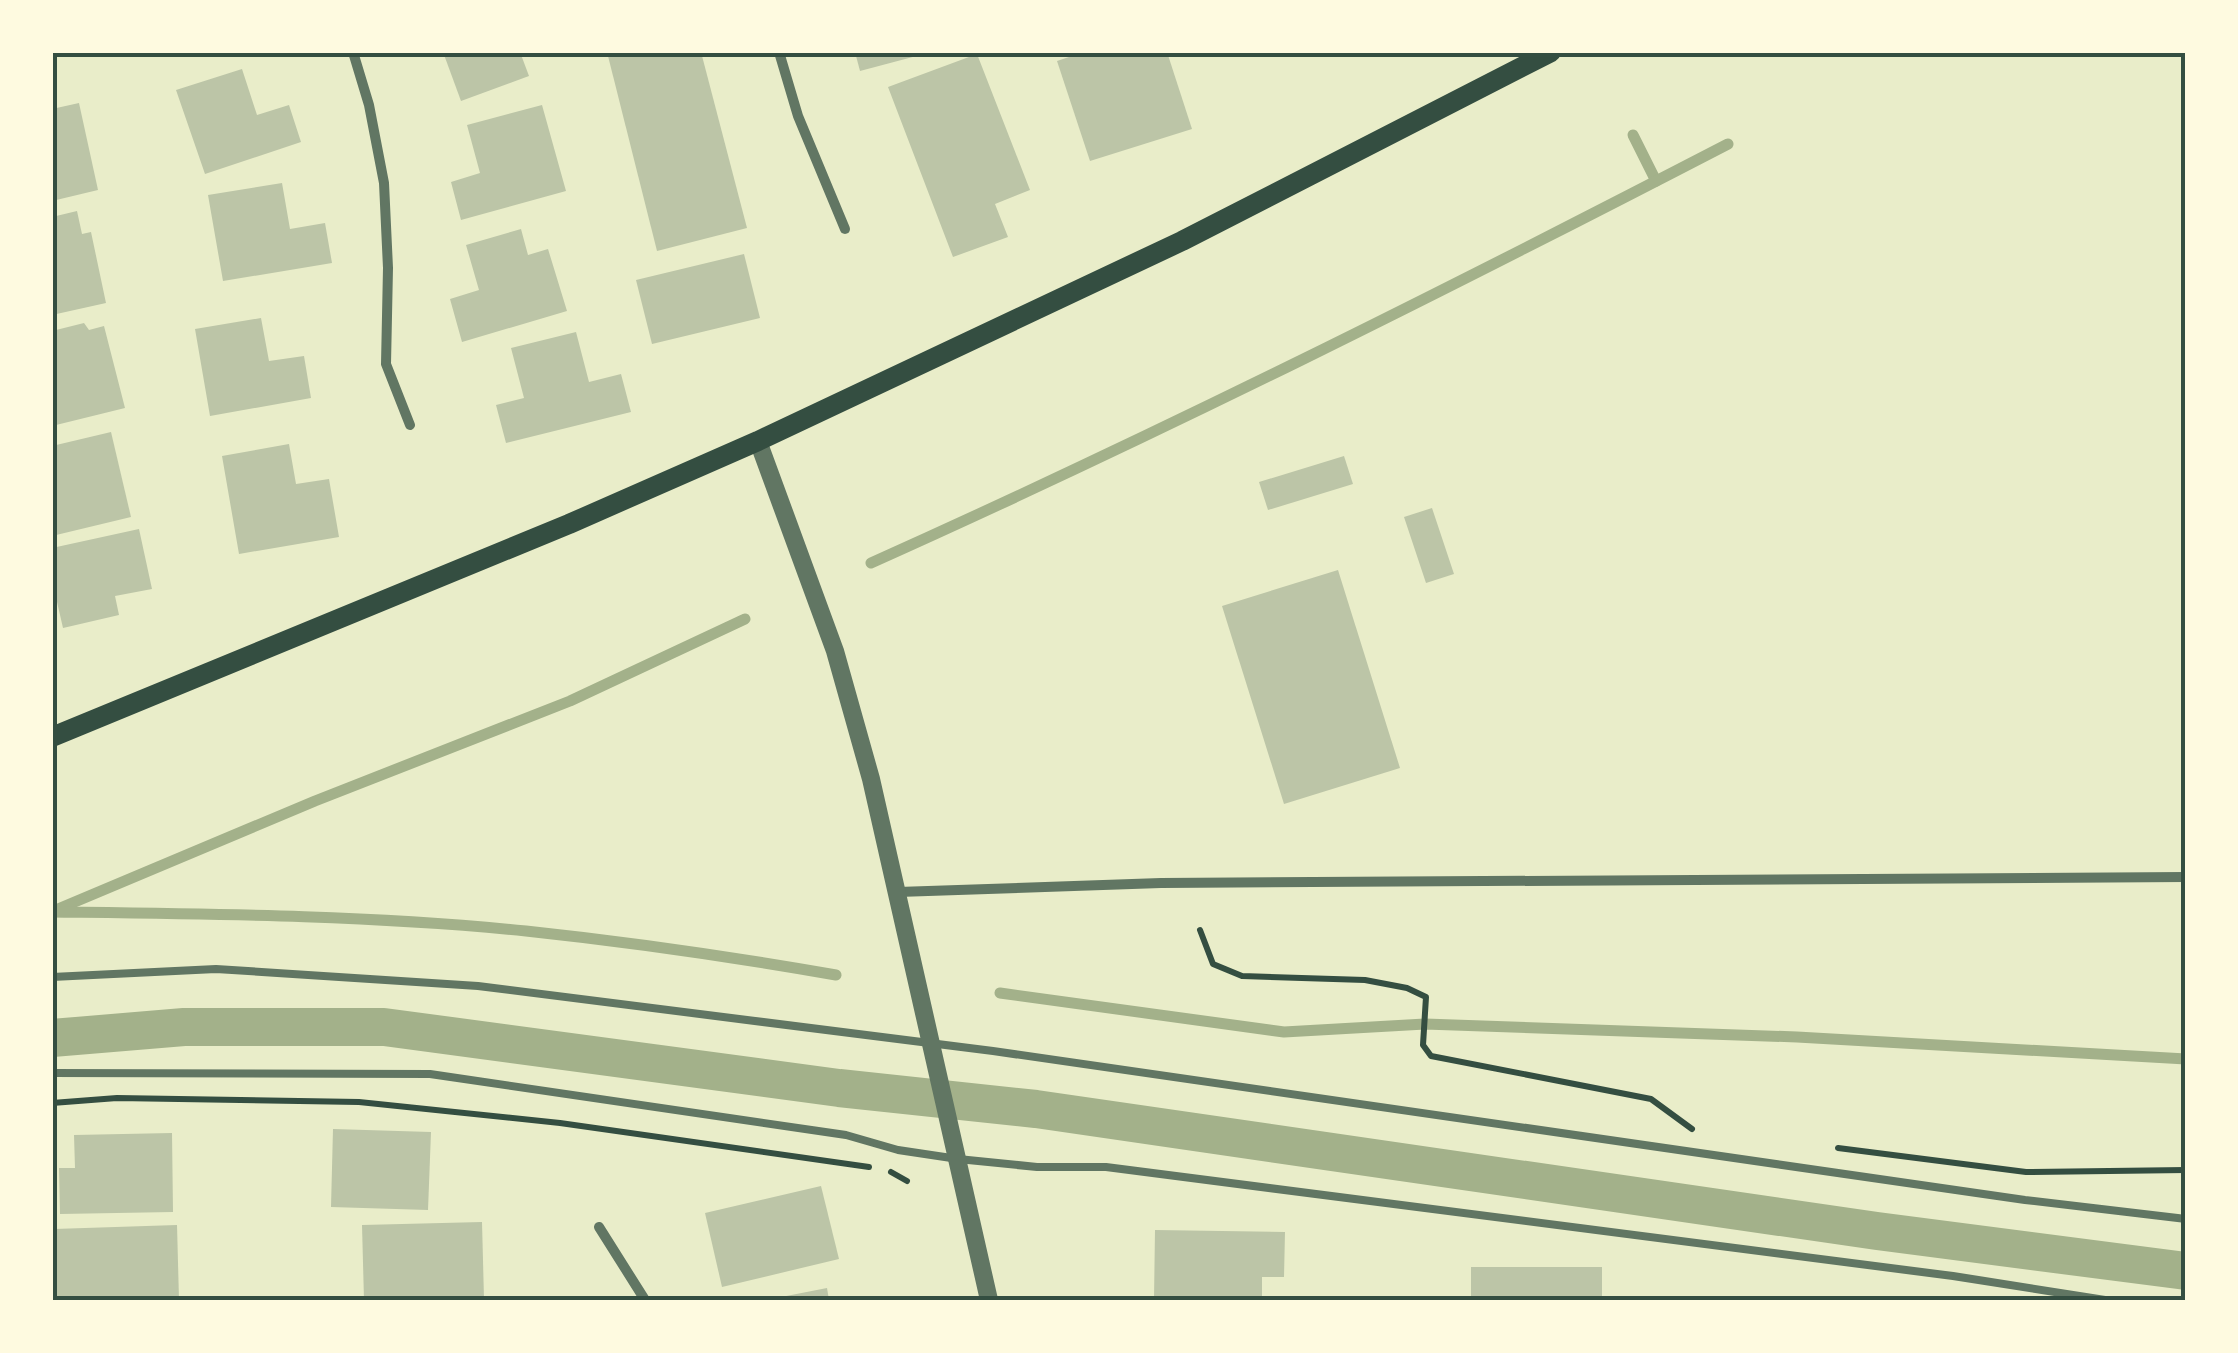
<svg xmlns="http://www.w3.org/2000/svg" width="2238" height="1353" font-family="'Open Sans',sans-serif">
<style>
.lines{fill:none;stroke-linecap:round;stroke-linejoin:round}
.stream{stroke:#a3b18a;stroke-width:11}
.canal{stroke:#a3b18a;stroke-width:38}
.building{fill:#bcc5a7}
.path{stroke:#344e41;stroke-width:6}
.service{stroke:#617663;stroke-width:8}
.minor{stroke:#617663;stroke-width:10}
.tertiary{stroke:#617663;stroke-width:18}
.secondary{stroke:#344e41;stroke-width:20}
.neatline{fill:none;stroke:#344e41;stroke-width:4}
</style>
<rect width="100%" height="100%" fill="#e9edc9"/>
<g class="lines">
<g class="stream">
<polyline points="1633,135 1656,181"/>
<path d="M871 563C1161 433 1446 290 1728 144"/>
<polyline points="58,909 315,801 570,701 745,619"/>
<path d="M52 912C210 914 369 915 526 931 629 942 733 957 836 975"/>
<polyline points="1000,993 1284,1032 1425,1024 1797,1037 2186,1059"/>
</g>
<polyline class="canal" points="52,1038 184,1027 384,1027 839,1088 1036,1109 1877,1231 2186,1271"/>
</g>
<g class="building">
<polygon points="443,52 520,52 529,76 461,101"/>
<polygon points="607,52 701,52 747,228 657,251"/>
<polygon points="855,52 924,52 924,54 860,71"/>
<polygon points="1084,52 1167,52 1192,129 1090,161 1057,61"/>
<polygon points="977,54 1030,190 995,204 1008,237 953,257 888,87"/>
<polygon points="242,69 257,115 289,105 301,142 205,174 176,90"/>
<polygon points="79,103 98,190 52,201 52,109"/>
<polygon points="542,105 566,191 461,220 451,182 480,173 467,125"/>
<polygon points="282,183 290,229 325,223 332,263 223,281 208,195"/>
<polygon points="77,211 82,234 91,232 106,303 52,315 52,217"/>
<polygon points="521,229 528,255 548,249 567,311 462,342 450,299 479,290 466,245"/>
<polygon points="744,254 760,318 652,344 636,280"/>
<polygon points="261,318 269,361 304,356 311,398 210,416 195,329"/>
<polygon points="84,323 89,330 104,326 125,408 52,426 52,331"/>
<polygon points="576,332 589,382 621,374 631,412 506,443 496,405 524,398 511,348"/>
<polygon points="111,432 131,517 52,536 52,446"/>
<polygon points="289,444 296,484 329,479 339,537 239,554 222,456"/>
<polygon points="1344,456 1353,484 1268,510 1259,482"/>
<polygon points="1432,508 1454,574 1426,583 1404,517"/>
<polygon points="139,529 152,589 115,596 119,615 63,628 52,580 52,548"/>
<polygon points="1338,570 1400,768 1284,804 1222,606"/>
<polygon points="333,1129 431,1132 428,1210 331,1207"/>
<polygon points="172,1133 173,1212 60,1214 59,1168 75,1168 74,1135"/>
<polygon points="821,1186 839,1259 722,1287 705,1213"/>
<polygon points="482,1222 484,1299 364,1300 362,1225"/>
<polygon points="177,1225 179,1300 56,1300 54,1229"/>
<polygon points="1155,1230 1285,1232 1284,1277 1262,1277 1262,1300 1154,1300"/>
<rect x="1471" y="1267" width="131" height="33"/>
<polygon points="827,1288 829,1300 771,1300 771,1299"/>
</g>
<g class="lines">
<g class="path">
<polyline points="1200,930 1213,964 1242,976 1365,980 1407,988 1426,997 1423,1045 1431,1056 1651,1099 1692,1129"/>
<polyline points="52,1103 117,1098 359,1102 560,1123 869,1167"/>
<polyline points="1838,1148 2026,1172 2186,1170"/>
<polyline points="891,1172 907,1181"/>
</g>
<g class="service">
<polyline points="52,977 216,969 478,986 993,1051 2025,1200 2186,1219"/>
<polyline points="52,1073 430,1074 846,1135 898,1150 958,1159 1037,1167 1106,1167 1953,1276 2105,1300"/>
</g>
<g class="minor">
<polyline points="353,52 369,105 384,183 388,268 386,364 410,425"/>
<polyline points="779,52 798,116 845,229"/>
<polyline points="898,892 1161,883 2186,877"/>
<polyline points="599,1227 645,1300"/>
</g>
<polyline class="tertiary" points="758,441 835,651 871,779 989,1300"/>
<polyline class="secondary" points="52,737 569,524 758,441 1182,241 1551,52"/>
</g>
<rect width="2238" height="1353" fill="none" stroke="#fefae0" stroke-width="110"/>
<rect x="55" y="55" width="2128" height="1243" class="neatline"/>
</svg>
